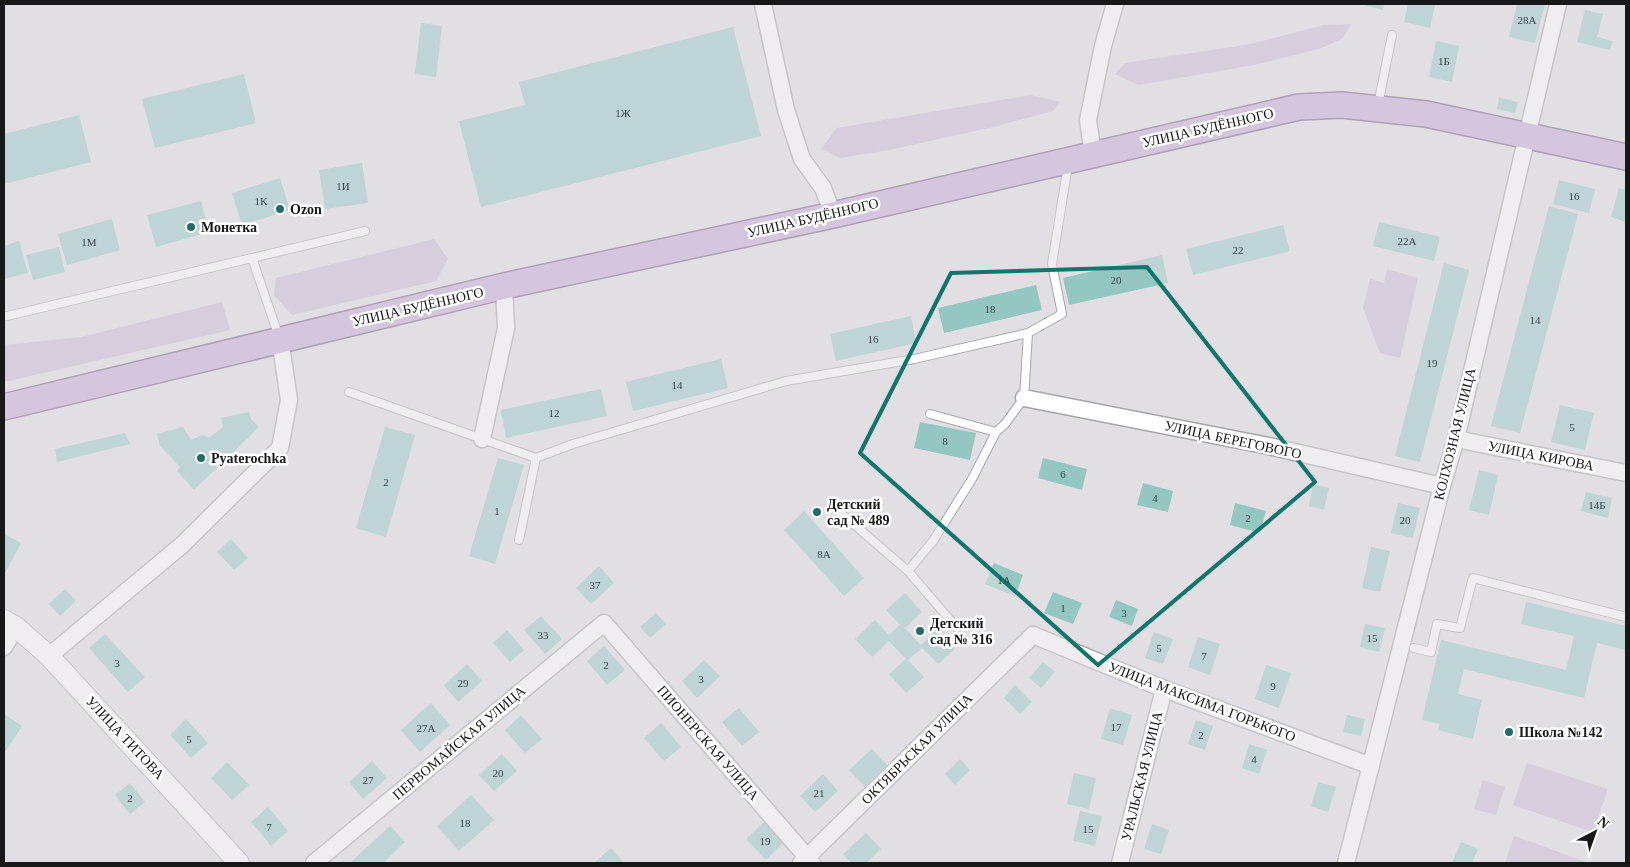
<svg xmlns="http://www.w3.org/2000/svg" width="1630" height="867" font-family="Georgia,serif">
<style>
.green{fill:#c7b8d4}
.building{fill:#94c7c1}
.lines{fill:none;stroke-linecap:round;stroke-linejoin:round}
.service-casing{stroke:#a8a6a9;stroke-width:10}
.minor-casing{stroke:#a8a6a9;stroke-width:19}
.tertiary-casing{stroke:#a8a6a9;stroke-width:22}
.primary-casing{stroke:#6e5481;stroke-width:28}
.service{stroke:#fff;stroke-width:8}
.minor{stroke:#fff;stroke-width:16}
.tertiary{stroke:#fff;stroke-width:20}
.primary{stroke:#c4acd5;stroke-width:25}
.marked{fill:none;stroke:#0f766e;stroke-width:4;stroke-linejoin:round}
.poi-dot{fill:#236c65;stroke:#fff;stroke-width:2}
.labels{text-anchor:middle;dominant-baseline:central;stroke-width:5;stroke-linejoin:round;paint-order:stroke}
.number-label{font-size:11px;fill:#374443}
.street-label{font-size:14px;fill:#181819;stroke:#fff}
.poi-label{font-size:14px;font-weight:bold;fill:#181819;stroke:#fff;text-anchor:start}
</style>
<rect width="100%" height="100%" fill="#e1dfe3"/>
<g class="green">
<polygon points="1351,24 1342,39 1319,49 1254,65 1138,85 1115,74 1125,63 1251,44 1324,25"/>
<polygon points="1031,95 1060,102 1053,111 993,127 889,150 840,158 821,149 837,128"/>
<polygon points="434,239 448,259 436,281 292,315 274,295 276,278"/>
<polygon points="1387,269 1418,278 1400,358 1380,353 1363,308 1370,279 1384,283"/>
<polygon points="222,302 230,330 4,382 4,345 81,337"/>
<polygon points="1527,763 1608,789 1593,832 1513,805"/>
<polygon points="1483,780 1505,787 1496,815 1474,809"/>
<polygon points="1514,836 1589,863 1505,863"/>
</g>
<g class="building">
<polygon points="1360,4 1384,4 1383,10"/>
<polygon points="1408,4 1435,4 1430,28 1404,22"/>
<polygon points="1517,4 1545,4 1535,43 1509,37"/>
<polygon points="1585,10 1603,14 1597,37 1612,41 1610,50 1577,42"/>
<polygon points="421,23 442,26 436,77 415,74"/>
<polygon points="733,27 761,136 481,207 459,121 525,105 519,82"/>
<polygon points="1436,41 1459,46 1452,82 1429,77"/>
<polygon points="244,74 256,123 155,148 142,99"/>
<polygon points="1499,98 1518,102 1515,113 1497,109"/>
<polygon points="79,115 91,162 4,184 4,134"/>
<polygon points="362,163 368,203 325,209 319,170"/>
<polygon points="280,178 290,210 242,225 232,193"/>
<polygon points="1559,180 1595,189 1589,213 1553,204"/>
<polygon points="1619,188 1626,190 1626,222 1611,217"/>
<polygon points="201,201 209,232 156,247 147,215"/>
<polygon points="1549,206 1578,214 1520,433 1491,426"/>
<polygon points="112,219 120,250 67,265 58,234"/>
<polygon points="1379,222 1440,237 1434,261 1373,246"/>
<polygon points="1283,225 1290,251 1193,275 1186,249"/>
<polygon points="19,241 28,273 4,279 4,246"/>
<polygon points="59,247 65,272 33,280 26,255"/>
<polygon points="1162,255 1168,283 1069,305 1063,278"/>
<polygon points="1444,263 1469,270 1420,462 1395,456"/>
<polygon points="1036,285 1042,310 944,333 938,308"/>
<polygon points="911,316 916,343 836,361 830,334"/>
<polygon points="721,359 728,388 633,411 626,382"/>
<polygon points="601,389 607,416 506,438 501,410"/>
<polygon points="1560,405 1594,413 1585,450 1551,442"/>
<polygon points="249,412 251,419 259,427 194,490 177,471 180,467 160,446 157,434 183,427 191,440 202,435 209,438 223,427 221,418"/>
<polygon points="920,422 976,433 970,460 914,448"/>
<polygon points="385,427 415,435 386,537 356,528"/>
<polygon points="125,433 130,444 57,462 55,449"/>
<polygon points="498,458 524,465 495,564 469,556"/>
<polygon points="1043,458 1087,469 1082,490 1038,478"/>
<polygon points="1479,470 1498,475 1489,515 1469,510"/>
<polygon points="1143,483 1173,491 1168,512 1137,505"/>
<polygon points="1313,484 1329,488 1324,510 1309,506"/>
<polygon points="1586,492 1612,498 1608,518 1581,511"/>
<polygon points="1235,503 1266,511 1260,533 1230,525"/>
<polygon points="1398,503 1420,508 1413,538 1391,533"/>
<polygon points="804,511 864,578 844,596 784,530"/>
<polygon points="4,534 21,543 4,575"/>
<polygon points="231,539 248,558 234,570 217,552"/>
<polygon points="1371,547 1390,551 1380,592 1362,588"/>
<polygon points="994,563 1023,575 1015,596 985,584"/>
<polygon points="599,566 614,583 591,604 576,588"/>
<polygon points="65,589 76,601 60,616 49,604"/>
<polygon points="1053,592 1082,603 1073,624 1044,613"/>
<polygon points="905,593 922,612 905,628 921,645 937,630 955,649 938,664 922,648 908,660 924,677 906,693 889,674 906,659 889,641 872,657 855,639 875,620 889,635 900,625 886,610"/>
<polygon points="1116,600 1138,609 1132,626 1109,617"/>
<polygon points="1526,602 1626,626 1626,650 1597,643 1584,698 1464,669 1458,694 1482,700 1473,739 1438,730 1440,724 1422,720 1441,640 1566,670 1574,636 1521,624"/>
<polygon points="656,613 666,624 650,638 640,627"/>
<polygon points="541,616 562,639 545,654 524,630"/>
<polygon points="1365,624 1385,628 1379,652 1360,647"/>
<polygon points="507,630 524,650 510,662 493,643"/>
<polygon points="1154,632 1173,639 1163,664 1145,658"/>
<polygon points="105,634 145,677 128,692 89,648"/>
<polygon points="1198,637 1220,644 1210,675 1188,667"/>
<polygon points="604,646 625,670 607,685 587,661"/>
<polygon points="704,660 720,676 697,698 682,681"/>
<polygon points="1043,662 1055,672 1041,688 1029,678"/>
<polygon points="467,664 482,681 458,702 444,685"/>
<polygon points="1266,665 1291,673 1279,708 1255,699"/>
<polygon points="1015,685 1032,702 1020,714 1004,698"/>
<polygon points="431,703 450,725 420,752 401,730"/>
<polygon points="739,708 759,732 742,746 722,722"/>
<polygon points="1110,708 1132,715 1123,745 1101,739"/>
<polygon points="4,714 22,726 6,751 4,750"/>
<polygon points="521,715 542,739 525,753 505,730"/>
<polygon points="1347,715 1365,719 1361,736 1343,732"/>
<polygon points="186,719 208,743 191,758 170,735"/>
<polygon points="1196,720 1213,726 1205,750 1188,744"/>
<polygon points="661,723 681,747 664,761 644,738"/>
<polygon points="1249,744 1267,750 1259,774 1242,768"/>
<polygon points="872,749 887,765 865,787 849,770"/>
<polygon points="502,754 517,771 494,791 479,775"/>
<polygon points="960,759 970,770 955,785 945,774"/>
<polygon points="372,761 387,778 363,799 349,782"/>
<polygon points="227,762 249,785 232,800 211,778"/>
<polygon points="1074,773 1096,778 1089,809 1067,804"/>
<polygon points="823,774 838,791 815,812 800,796"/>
<polygon points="1318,782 1336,787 1328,812 1311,806"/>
<polygon points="130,783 145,802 130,814 115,795"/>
<polygon points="471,795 494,820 459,851 437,826"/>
<polygon points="268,807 288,831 271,846 251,822"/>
<polygon points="1080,811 1102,816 1095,846 1073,841"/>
<polygon points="764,822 784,842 766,860 746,839"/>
<polygon points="1152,824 1169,830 1161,854 1144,849"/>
<polygon points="390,826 405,842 383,863 350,863"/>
<polygon points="866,833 881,849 866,863 851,863 843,854"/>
<polygon points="1461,842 1478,849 1472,863 1452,863"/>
<polygon points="611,848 624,863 594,863"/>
</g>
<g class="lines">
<defs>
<g id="service">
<polyline points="1378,105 1392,35"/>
<polyline points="252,258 365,231"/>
<polyline points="7,316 252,258 279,337"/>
<polyline points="349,392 536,458"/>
<polyline points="930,414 996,432"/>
<polyline points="836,509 908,571 957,628"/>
<polyline points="519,540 536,458 573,444 786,381 914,359 1028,333"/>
<polyline points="908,571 933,541 972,479 996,432 1005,424 1024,398 1028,333 1062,314 1052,264 1068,165"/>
<polyline points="1414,648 1431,652 1437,624 1460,628 1473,578 1626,617"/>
</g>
<g id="minor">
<polyline points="763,4 786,110 802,159 823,188 833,215"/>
<polyline points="1093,154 1088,120 1103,46 1115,4"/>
<polyline points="1024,398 1269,446 1442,486"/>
<polyline points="482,439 506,328 504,286"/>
<polyline points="1456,439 1626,473"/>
<polyline points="4,647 16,627"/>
<polyline points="49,656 182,545 280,448 289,400 280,339"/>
<polyline points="314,863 604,623 812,863"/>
<polyline points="801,863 1033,635 1164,689 1371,766"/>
<polyline points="1120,863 1164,689"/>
<polyline points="1346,863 1442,486 1456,439 1558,4"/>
</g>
<polyline id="tertiary" points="4,620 16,627 49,656 239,863"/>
<polyline id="primary" points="4,407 504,286 833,215 1299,107 1342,105 1426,114 1626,157"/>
</defs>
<use href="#service" class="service-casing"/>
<use href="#minor" class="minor-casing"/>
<use href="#tertiary" class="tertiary-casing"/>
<use href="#primary" class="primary-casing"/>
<use href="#service" class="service"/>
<use href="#minor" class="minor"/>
<use href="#tertiary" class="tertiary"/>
<use href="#primary" class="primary"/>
</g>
<path d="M0 0H1630V867H0ZM1147 267 1315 482 1098 665 860 453 951 273Z" fill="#e1dfe3" fill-opacity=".55" fill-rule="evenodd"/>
<path class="marked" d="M1147 267 1315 482 1098 665 860 453 951 273Z"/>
<g class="poi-dot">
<circle cx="280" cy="209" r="5"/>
<circle cx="191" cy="227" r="5"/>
<circle cx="201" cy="458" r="5"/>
<circle cx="817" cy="512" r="5"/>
<circle cx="920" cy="631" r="5"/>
<circle cx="1509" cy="732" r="5"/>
</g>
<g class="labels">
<g class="number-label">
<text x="1527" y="20">28А</text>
<text x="1444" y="61">1Б</text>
<text x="623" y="113">1Ж</text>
<text x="343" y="186">1И</text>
<text x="1574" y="196">16</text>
<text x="261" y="201">1К</text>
<text x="1407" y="241">22А</text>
<text x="89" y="242">1М</text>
<text x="1238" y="250">22</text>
<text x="1116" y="280">20</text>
<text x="990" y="309">18</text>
<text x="1535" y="320">14</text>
<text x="873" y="339">16</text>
<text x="1432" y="363">19</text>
<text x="677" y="385">14</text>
<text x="554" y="413">12</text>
<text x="1572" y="427">5</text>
<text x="945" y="441">8</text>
<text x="1063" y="474">6</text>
<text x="386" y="482">2</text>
<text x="1155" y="498">4</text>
<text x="1597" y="505">14Б</text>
<text x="497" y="511">1</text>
<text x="1248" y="518">2</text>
<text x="1405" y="520">20</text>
<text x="824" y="554">8А</text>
<text x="1004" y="580">1А</text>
<text x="595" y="585">37</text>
<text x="1063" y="608">1</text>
<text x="1124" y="613">3</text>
<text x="543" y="635">33</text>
<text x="1372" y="638">15</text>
<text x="1159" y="648">5</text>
<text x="1204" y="656">7</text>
<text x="117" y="663">3</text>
<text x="606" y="665">2</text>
<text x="701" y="679">3</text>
<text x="463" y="683">29</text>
<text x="1273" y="686">9</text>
<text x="1116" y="727">17</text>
<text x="426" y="728">27А</text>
<text x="1201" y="735">2</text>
<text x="189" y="739">5</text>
<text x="1254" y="759">4</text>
<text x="498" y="773">20</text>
<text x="368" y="780">27</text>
<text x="819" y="793">21</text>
<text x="130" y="798">2</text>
<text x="465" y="823">18</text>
<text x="269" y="827">7</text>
<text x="1088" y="829">15</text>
<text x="765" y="841">19</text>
</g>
<g class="street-label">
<text transform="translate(1208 128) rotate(-13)">УЛИЦА БУДЁННОГО</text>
<text transform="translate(813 218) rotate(-13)">УЛИЦА БУДЁННОГО</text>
<text transform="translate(418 307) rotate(-13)">УЛИЦА БУДЁННОГО</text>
<text transform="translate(1455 434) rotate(-76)">КОЛХОЗНАЯ УЛИЦА</text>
<text transform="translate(1233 440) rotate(12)">УЛИЦА БЕРЕГОВОГО</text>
<text transform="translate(1541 456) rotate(11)">УЛИЦА КИРОВА</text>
<text transform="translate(1202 702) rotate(21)">УЛИЦА МАКСИМА ГОРЬКОГО</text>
<text transform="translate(125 738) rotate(47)">УЛИЦА ТИТОВА</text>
<text transform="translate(459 743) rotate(-40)">ПЕРВОМАЙСКАЯ УЛИЦА</text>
<text transform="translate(708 743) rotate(49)">ПИОНЕРСКАЯ УЛИЦА</text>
<text transform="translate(917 749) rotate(-45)">ОКТЯБРЬСКАЯ УЛИЦА</text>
<text transform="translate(1142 776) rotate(-76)">УРАЛЬСКАЯ УЛИЦА</text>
</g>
<g class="poi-label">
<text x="290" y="209">Ozon</text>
<text x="201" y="227">Монетка</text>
<text x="211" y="458">Pyaterochka</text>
<text x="827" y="504">Детский<tspan x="827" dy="16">сад № 489</tspan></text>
<text x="930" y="623">Детский<tspan x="930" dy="16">сад № 316</tspan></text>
<text x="1519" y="732">Школа №142</text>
</g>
</g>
<rect width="1630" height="867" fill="none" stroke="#181819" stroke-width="10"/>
<g transform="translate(1595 832) rotate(41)" stroke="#ffffff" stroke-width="4" paint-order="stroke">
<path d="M0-4L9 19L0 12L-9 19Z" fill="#181819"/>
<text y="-8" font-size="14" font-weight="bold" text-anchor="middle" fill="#181819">N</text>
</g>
</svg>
